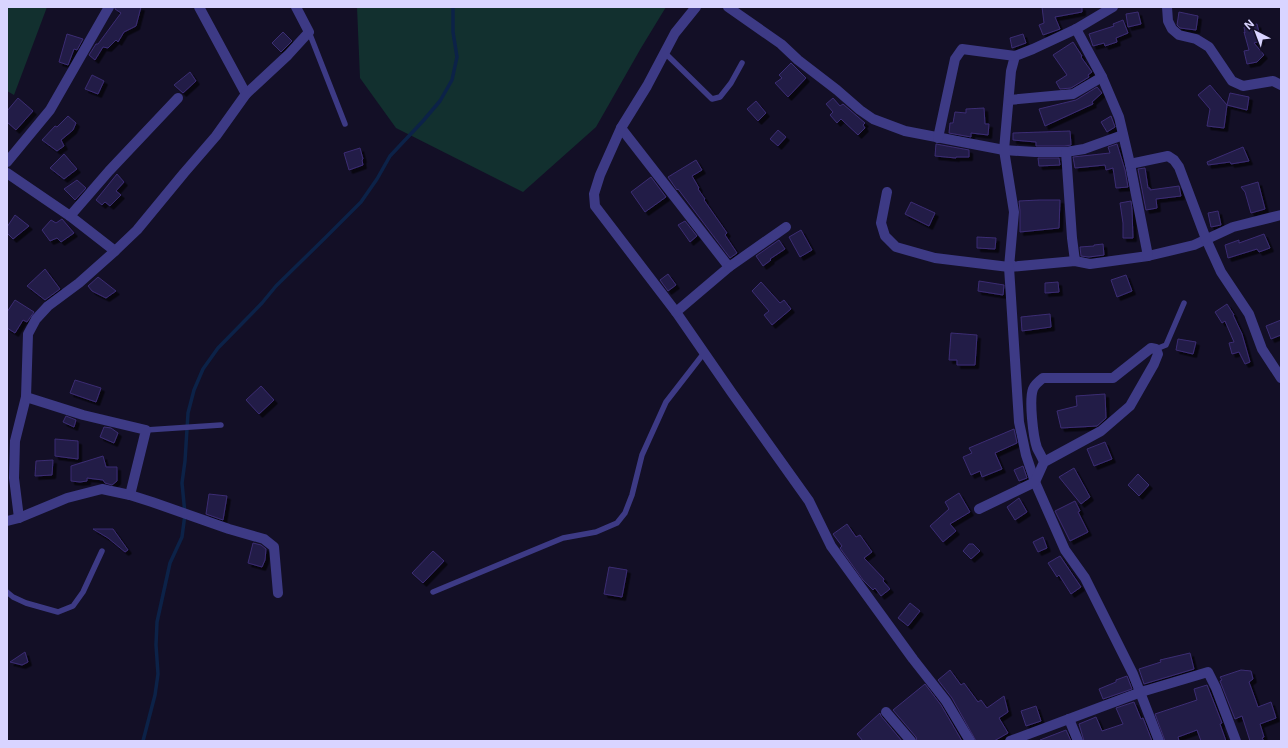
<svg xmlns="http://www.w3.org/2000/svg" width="1288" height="748" font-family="Inter,sans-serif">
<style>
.green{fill:#12302f}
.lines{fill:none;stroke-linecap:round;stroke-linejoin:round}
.stream{stroke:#0c2248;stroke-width:3.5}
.building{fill:#241b47;stroke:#3b2d73;filter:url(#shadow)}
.lane{stroke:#3d3a85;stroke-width:5.5}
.street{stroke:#3d3a85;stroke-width:10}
</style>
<defs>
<filter id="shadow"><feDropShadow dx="3.5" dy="3.5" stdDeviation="0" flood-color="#0009"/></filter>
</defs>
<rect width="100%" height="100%" fill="#130f26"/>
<g class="green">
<polygon points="7,7 47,7 14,95 7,91"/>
<polygon points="357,7 666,7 641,48 596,127 523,192 396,128 360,78"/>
</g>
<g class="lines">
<polyline class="stream" points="143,741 155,695 158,674 156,645 157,622 170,563 182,537 185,514 182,483 185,461 188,413 194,390 203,369 218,348 262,303 276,286 325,238 361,202 377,179 390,156 423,121 440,101 452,80 457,57 453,32 453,7"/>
</g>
<g class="building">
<polygon points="115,7 141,7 136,26 124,32 118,42 116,40 108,48 103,47 95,60 89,55 96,44 98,44 121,13 115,9"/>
<polygon points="1042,7 1082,7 1082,12 1055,17 1060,29 1043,35 1039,25 1044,23"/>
<polygon points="1138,12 1141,24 1128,27 1126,14"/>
<polygon points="1179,12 1198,16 1196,30 1180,28 1177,25"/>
<polygon points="1123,20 1128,33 1116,38 1117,42 1105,46 1104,43 1093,46 1089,34 1114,26 1113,24"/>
<polygon points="1257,24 1261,41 1254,43 1264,55 1257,62 1247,64 1244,51 1249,50 1244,32 1245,33 1244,27"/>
<polygon points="283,32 292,41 281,52 272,43"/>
<polygon points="67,34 83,39 77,50 74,49 68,65 59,62"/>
<polygon points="1023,34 1026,43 1012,48 1010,38"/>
<polygon points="1073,42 1082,56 1081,57 1092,72 1088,75 1089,77 1071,88 1060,89 1056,82 1067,75 1053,55"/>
<polygon points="791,63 806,78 788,97 775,83 782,78 779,75"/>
<polygon points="190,72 196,81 183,93 174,85"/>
<polygon points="92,75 104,81 98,94 85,89"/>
<polygon points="1210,85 1227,105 1224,128 1207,126 1210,109 1198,95"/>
<polygon points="1097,87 1102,93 1092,102 1093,104 1045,126 1039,109 1076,100"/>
<polygon points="1230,93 1249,97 1247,110 1227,105"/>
<polygon points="18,98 33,111 16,130 7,122 7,111"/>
<polygon points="833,98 840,106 843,104 865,123 863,125 865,128 858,135 841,119 837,123 830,115 833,112 826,104"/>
<polygon points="756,101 766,113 758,121 747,109"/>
<polygon points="984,108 985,124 989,124 988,135 971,133 971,137 949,133 950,123 953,123 955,112 966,113 966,109"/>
<polygon points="68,116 76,123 73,130 61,140 64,146 57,151 42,140 55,126 57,127"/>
<polygon points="1111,116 1115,127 1107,132 1101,122"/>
<polygon points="778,130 786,137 778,146 770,139"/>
<polygon points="1070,131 1071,145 1065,146 1036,146 1036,142 1013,140 1013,133"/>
<polygon points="936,144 969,150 969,157 956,157 956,158 935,156"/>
<polygon points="1117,144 1125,170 1128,187 1116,188 1113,168 1106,170 1105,165 1075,168 1073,157 1110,153 1108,147"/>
<polygon points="1243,147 1249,161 1231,164 1230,162 1208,165 1207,162"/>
<polygon points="360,148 363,159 362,160 363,165 349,170 344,153"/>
<polygon points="64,154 77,169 64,179 50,168"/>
<polygon points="1038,158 1059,158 1060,165 1039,166"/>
<polygon points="696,160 702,170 692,176 699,188 698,189 705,199 704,200 727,233 725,235 737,253 730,258 678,189 677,190 668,177"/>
<polygon points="1145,168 1148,188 1150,188 1150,190 1179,186 1181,196 1156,199 1157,208 1146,210 1138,169"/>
<polygon points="117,174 124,182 116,191 121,195 110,206 105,202 102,205 96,200"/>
<polygon points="651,177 666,197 645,212 631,192"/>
<polygon points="77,180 86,188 75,200 64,189"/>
<polygon points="1258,182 1265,209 1251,213 1245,192 1241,187"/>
<polygon points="1039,200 1060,200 1059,228 1020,232 1020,211 1019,201"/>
<polygon points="1131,201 1132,209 1133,238 1123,238 1123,223 1120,203"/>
<polygon points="911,202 935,213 929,226 905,214"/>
<polygon points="1218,211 1221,225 1211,227 1208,213"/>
<polygon points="15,215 29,226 13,239 7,233 7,227"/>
<polygon points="62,219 74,233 61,242 57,238 50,241 42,230 51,220 56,223"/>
<polygon points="685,221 697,236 690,242 678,225"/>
<polygon points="801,230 812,250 800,257 789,237"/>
<polygon points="1264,234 1270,248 1259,252 1257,249 1228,258 1225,245 1239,240 1239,243"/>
<polygon points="977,237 996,238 995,249 977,248"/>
<polygon points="779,240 785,249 770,259 771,260 763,266 756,256"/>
<polygon points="1103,244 1104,255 1089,257 1081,256 1080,247 1094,246 1094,245"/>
<polygon points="45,269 60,289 45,300 27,286"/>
<polygon points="668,274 676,285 668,291 660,280"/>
<polygon points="1126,275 1132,291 1117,297 1111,280"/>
<polygon points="98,277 116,291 106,298 92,291 88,286"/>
<polygon points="979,281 1004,285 1003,295 978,291"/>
<polygon points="761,282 780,303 784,300 791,309 772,325 764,315 769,311 752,291"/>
<polygon points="1058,282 1059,292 1045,293 1045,283"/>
<polygon points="15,300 34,312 27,322 23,320 15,333 7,328 7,312"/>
<polygon points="1227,304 1234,315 1233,315 1242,334 1250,362 1245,364 1239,352 1232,354 1229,343 1234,342 1225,321 1222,323 1215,312"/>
<polygon points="1050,314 1051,327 1022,331 1021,317"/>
<polygon points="1281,320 1281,335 1271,339 1266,326"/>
<polygon points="951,333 977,335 975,365 957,365 957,360 949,360"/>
<polygon points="1178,339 1196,342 1193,354 1176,350"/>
<polygon points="75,380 101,388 96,402 70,393"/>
<polygon points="261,386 274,400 259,414 246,400"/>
<polygon points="1105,394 1106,418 1097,426 1061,428 1057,411 1077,406 1076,396"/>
<polygon points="66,416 76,420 74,427 63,422"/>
<polygon points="104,427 111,428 118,433 114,443 100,437"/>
<polygon points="1014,429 1017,443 995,453 1002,469 982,477 980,471 971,475 963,457 972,453 969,448"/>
<polygon points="55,439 78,441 78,459 55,456"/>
<polygon points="1105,442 1112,459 1094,466 1087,449"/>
<polygon points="103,456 106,467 117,467 117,481 112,485 105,483 103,480 87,478 87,481 80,482 71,481 71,466"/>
<polygon points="53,460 52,475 35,476 36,461"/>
<polygon points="1023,466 1027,478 1019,481 1014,470"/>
<polygon points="1074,468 1090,497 1081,504 1059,477"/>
<polygon points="1138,474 1149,485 1139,496 1128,485"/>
<polygon points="959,493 970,512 950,524 956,531 943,542 930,526 949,509 945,502"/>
<polygon points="209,494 227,496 223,520 206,514"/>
<polygon points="1019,498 1027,512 1015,520 1007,507"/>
<polygon points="1075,501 1080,511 1078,512 1088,532 1070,541 1055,511"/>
<polygon points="847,524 856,537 860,535 872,552 864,558 884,579 883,581 890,589 881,596 875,588 873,590 863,580 840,548 842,546 833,534"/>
<polygon points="93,529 113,529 128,550 125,552 108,538"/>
<polygon points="1043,537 1047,548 1038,552 1033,542"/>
<polygon points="253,543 261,545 266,549 265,560 262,567 248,563"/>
<polygon points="969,544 973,544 980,551 971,559 963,551"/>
<polygon points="433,551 444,561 423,583 412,573"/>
<polygon points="1060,556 1081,587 1071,594 1059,575 1057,577 1048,563"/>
<polygon points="609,567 627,570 622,597 604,594"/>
<polygon points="910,603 920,611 908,626 898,618"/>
<polygon points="25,652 28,662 22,665 10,662"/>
<polygon points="1190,653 1194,669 1144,684 1139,669 1161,662 1160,660"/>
<polygon points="950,670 961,685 964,683 978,702 981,700 987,708 1004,696 1008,712 999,718 1008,733 994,741 976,741 952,698 938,680"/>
<polygon points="1241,670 1251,671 1253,679 1249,682 1258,707 1271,702 1276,718 1260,724 1264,737 1262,738 1264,741 1250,741 1242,716 1235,719 1220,681 1222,680 1220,677"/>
<polygon points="1127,676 1132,689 1103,699 1099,689 1116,682 1116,680"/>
<polygon points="925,684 941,705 962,741 917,741 916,737 893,710"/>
<polygon points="1207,685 1222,723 1220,724 1226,741 1201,741 1197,730 1178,737 1179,741 1165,741 1155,714 1197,700 1194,689"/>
<polygon points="1134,702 1141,719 1143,718 1152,741 1084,741 1079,724 1096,717 1102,731 1123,724 1116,708"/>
<polygon points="1036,706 1041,721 1026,726 1021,711"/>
<polygon points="880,713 881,716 902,741 863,741 857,734"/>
<polygon points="1066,730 1071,741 1040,741 1040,740"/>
</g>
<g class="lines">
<g class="lane">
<polyline points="309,32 345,124"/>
<polyline points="665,53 712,99 720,97 731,83 742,63"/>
<polyline points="1156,349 1166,345 1184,303"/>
<polyline points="146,430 221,425"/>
<polyline points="7,592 13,597 26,603 58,612 73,606 83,592 102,551"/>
<polyline points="433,592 563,538 596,532 617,523 625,513 632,495 642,455 666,402 704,353"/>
</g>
<g class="street">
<polyline points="199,7 246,94"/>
<polyline points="728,7 781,44 798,60 837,90 860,110 873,119 905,131 1004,150 1035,152 1066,152 1084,149 1123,135"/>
<polyline points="1113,7 1076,29 1033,49 1015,56 1011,71 1004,150 1014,212 1009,267 1075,261 1090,264 1148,256 1194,245 1233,227 1281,215"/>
<polyline points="1167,7 1168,21 1172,29 1179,35 1196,39 1209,47 1232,81 1243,86 1273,81 1281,85"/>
<polyline points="1076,29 1102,77 1119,117 1130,164 1148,256"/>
<polyline points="1009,100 1073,94 1102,77"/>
<polyline points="621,128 729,267 676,312 732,393 809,501 831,546 913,659 946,701 970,741"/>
<polyline points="938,138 955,59 962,49 1015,56"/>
<polyline points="1066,152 1072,238 1075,261"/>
<polyline points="7,162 50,110 109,7"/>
<polyline points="1130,164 1168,156 1174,160 1179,167 1206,239 1221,272 1249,314 1262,349 1281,378"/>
<polyline points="7,173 70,216 115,251"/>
<polyline points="887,192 881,223 885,236 896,247 935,258 1009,267 1019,422 1026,455 1035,482 1065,550 1085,578 1133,674 1159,741"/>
<polyline points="70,216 109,171 178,98"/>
<polyline points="729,267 786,227"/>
<polyline points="676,312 595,206 594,194 600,175 621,128 647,86 675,33 696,7"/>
<polyline points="26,397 83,415 146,430 130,495"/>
<path d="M979 509 1035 482 1044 462 1101 431 1130 406 1154 364 1158 354 1156 349 1151 348 1113 378H1043C1039 381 1035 384 1033 389 1029 400 1033 436 1037 448 1039 452 1042 457 1044 462"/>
<polyline points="19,518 14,478 15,441 26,397 28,334 36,319 48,306 79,283 115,251 137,230 184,173 216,136 246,94 288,55 309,32 296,7"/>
<polyline points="7,521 19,518 67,498 102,489 130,495 152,502 229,529 264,539 274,547 278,593"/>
<polyline points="886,712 911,741"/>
<polyline points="1069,719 1078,741"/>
<polyline points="1010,741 1141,692 1208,672 1216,688 1236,741"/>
</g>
</g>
<rect width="1288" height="748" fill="none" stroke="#d9d4ff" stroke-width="16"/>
<g transform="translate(1256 32) rotate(318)" stroke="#130f26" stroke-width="3" paint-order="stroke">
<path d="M0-3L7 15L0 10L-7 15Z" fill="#d9d4ff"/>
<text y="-6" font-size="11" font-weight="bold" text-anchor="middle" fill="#d9d4ff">N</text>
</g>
</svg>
